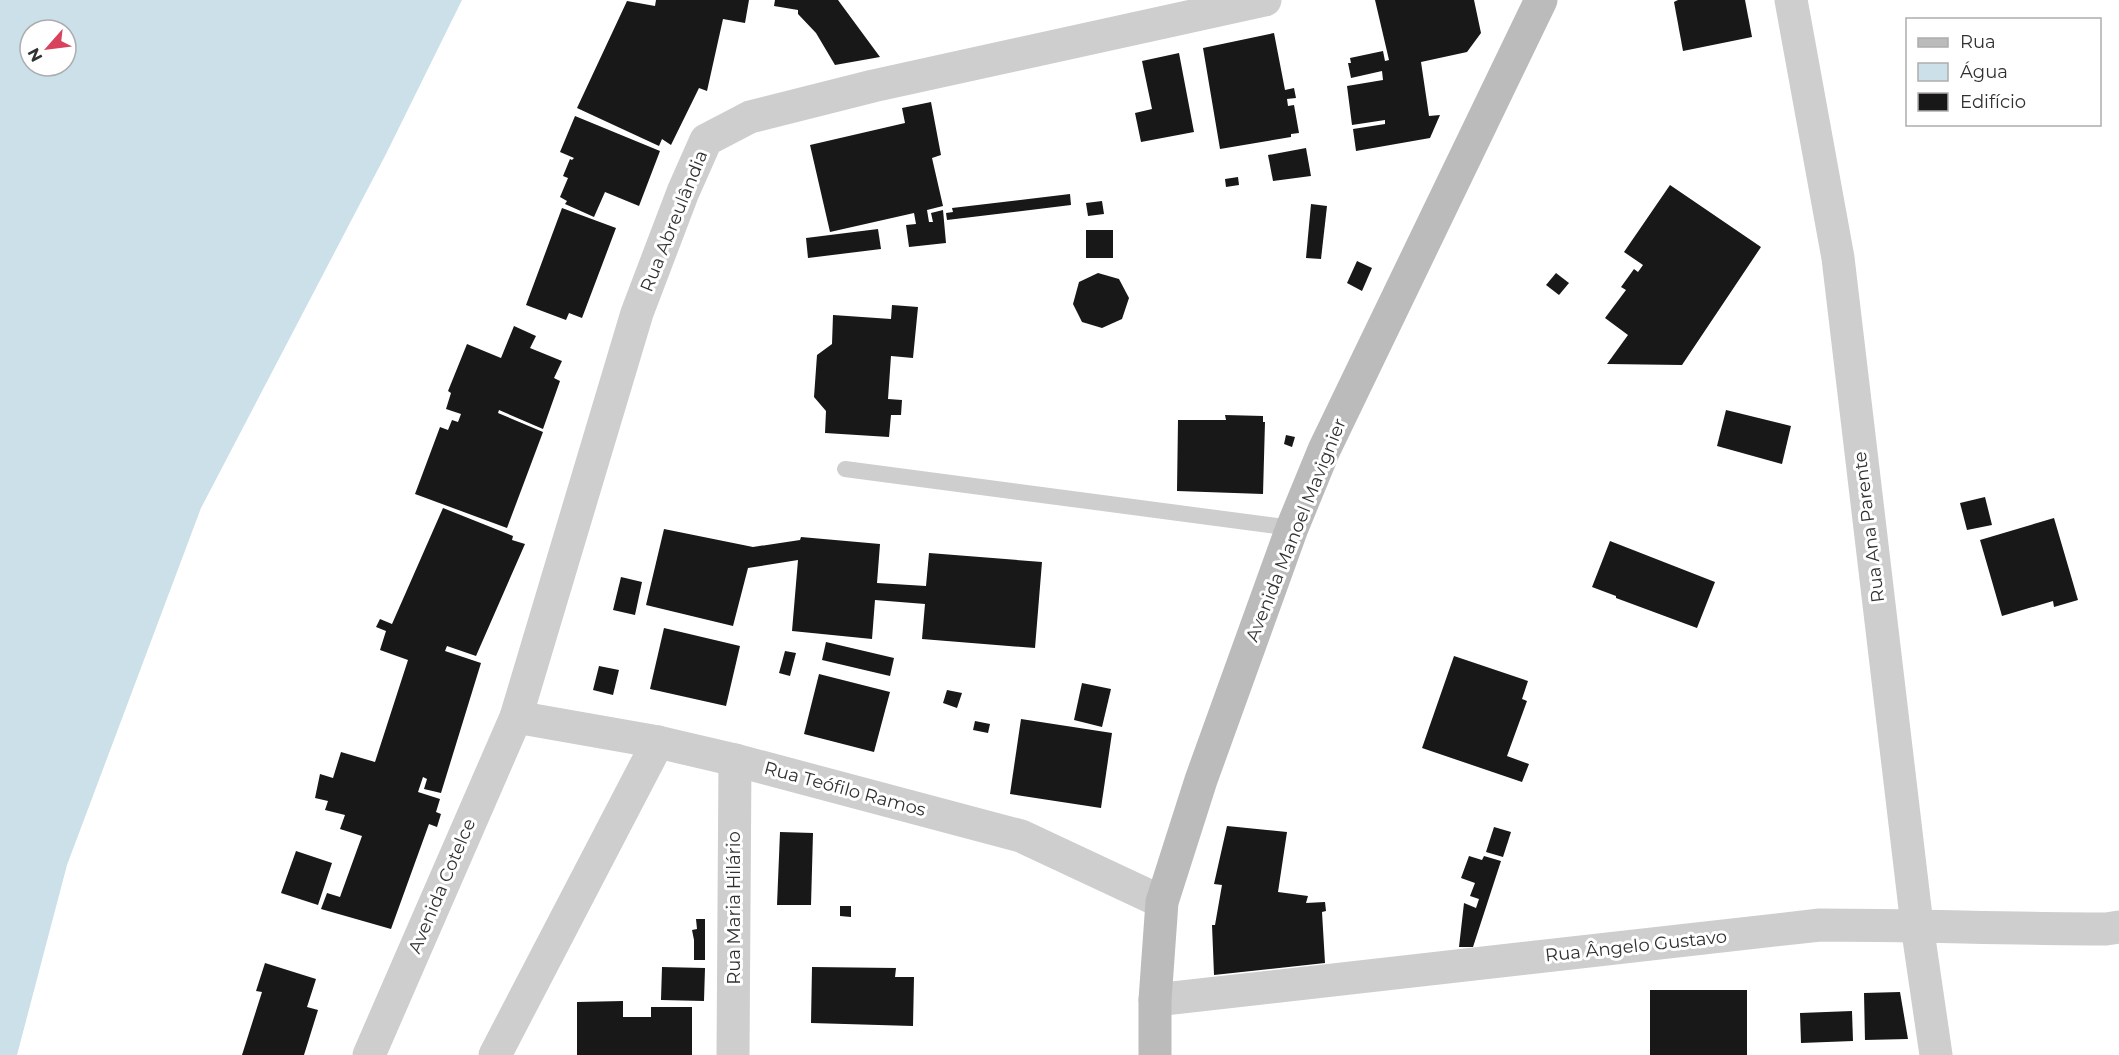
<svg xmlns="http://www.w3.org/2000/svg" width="2119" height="1055" font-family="Montserrat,sans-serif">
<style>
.water{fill:#cce0e9;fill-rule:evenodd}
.building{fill:#181818}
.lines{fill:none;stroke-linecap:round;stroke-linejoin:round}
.lane{stroke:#cecece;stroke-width:16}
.street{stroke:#cecece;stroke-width:33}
.secondary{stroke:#bbb;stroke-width:33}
.labels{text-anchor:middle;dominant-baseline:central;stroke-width:6;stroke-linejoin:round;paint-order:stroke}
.street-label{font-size:18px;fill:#313131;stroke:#fff}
</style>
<rect width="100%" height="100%" fill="#fff"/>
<path class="water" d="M0 0H462L386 154 201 508 67 865 17 1055H0ZM30 30H66V66H30Z"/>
<g class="building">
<polygon points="656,0 749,0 745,23 723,19 707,91 699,88 671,145 662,139 659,146 577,108 627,1 655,6"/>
<polygon points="775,0 838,0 880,57 835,65 816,33 798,14 798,10 774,6"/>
<polygon points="1375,0 1474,0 1481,33 1467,52 1421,62 1429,116 1440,115 1430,138 1356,151 1353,129 1385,124 1385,120 1352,125 1347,86 1383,80 1382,71 1351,78 1348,63 1351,63 1350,58 1383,51 1385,61 1389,60"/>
<polygon points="1678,0 1745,0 1752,37 1683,51 1674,2"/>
<polygon points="1274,33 1285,90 1294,88 1296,98 1287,99 1288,106 1294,105 1299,133 1291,134 1291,137 1220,149 1203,48"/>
<polygon points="1179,53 1194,132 1141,142 1135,113 1152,109 1142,61"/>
<polygon points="931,102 941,155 932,158 943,206 927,210 929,222 933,222 931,213 943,210 946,243 909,247 906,225 916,224 914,213 830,232 810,145 905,123 902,108"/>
<polygon points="575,116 660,151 639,206 605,192 594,217 565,204 567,201 560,197 568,178 563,176 570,159 572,160 574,158 560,152"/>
<polygon points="1306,148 1311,176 1273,181 1268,155"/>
<polygon points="1238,177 1239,185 1226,187 1225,179"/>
<polygon points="1670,185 1761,247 1682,365 1607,364 1628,335 1605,318 1626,290 1621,287 1634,269 1638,272 1643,265 1624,252"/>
<polygon points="1070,194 1071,205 947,220 946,213 953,212 952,208"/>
<polygon points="1102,201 1104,214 1088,216 1086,203"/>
<polygon points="1311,204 1327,206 1321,259 1306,258"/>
<polygon points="562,208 616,228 582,318 569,313 566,320 526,305"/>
<polygon points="878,229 881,249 808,258 806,238"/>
<rect x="1086" y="230" width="27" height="28"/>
<polygon points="1357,261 1372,268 1362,291 1347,283"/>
<polygon points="1098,273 1119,279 1129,298 1122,319 1102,328 1082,322 1073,304 1079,282"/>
<polygon points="1556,273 1569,283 1559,295 1546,285"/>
<polygon points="892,305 918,307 913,358 891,356 888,399 902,400 901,415 891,415 889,437 825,433 826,411 814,397 817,355 832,344 833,315 891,319"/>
<polygon points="514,326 536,336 530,348 562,361 554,378 560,381 543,429 499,410 498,413 543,432 507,528 415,494 440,427 448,430 452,420 458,422 461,414 446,409 451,393 448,391 467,344 501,358"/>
<polygon points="1726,410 1791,426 1782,464 1717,446"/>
<polygon points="1225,415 1263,416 1263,422 1265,422 1263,494 1177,491 1178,420 1226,420"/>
<polygon points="1286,435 1295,437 1292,447 1284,444"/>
<polygon points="1985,497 1992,525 1967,530 1960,503"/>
<polygon points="443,508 513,536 512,540 525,544 476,656 447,646 445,651 481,663 441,793 424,789 427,779 423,777 418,792 440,799 436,812 441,814 437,827 429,824 391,929 321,909 327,893 340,897 362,836 340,829 345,815 325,810 328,801 315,798 320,774 333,778 341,752 375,762 408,660 380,650 386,631 376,627 380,619 392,624"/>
<polygon points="2054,518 2078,600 2054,607 2053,601 2002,616 1980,540"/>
<polygon points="664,529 753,547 800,540 801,537 880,544 877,583 926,586 929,553 1042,562 1035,648 922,639 925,604 875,600 872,639 792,631 798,560 748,568 733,626 646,605"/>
<polygon points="1610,541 1715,582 1697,628 1616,598 1616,596 1592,587"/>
<polygon points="621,577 642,582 635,615 613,610"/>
<polygon points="664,628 740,646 726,706 650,689"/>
<polygon points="826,642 894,658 890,676 822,660"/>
<polygon points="785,651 796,653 790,676 779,673"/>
<polygon points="1454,656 1528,681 1522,699 1527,701 1507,756 1529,764 1522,782 1422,748"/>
<polygon points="599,666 619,670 613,695 593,690"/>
<polygon points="819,674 890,692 874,752 804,734"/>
<polygon points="1082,683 1111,689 1102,727 1074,720"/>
<polygon points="947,690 962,693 957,708 943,703"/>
<polygon points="1021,719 1112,733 1101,808 1010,794"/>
<polygon points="975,721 990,724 988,733 973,730"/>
<polygon points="1227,826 1287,832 1278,892 1308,896 1306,903 1325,902 1326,911 1322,912 1325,963 1214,975 1212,925 1215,925 1222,885 1214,884"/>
<polygon points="1494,827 1511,832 1503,857 1486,852"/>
<polygon points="780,832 813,833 811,905 777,905"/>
<polygon points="296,851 332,863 318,905 281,893"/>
<polygon points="1469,856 1482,860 1484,856 1501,861 1473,947 1459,947 1464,903 1476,908 1479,899 1470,896 1475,883 1461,878"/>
<polygon points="840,906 851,906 851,917 840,916"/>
<polygon points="696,919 705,919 705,960 694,960 694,940 692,930 697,929"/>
<polygon points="265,963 316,979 307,1007 318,1010 304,1055 242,1055 262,992 256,991"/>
<polygon points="662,967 705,968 704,1001 661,1000"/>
<polygon points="812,967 896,968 895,977 914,977 913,1026 811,1023"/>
<rect x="1650" y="990" width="97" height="65"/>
<polygon points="1900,992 1908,1039 1865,1040 1864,993"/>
<polygon points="623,1001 623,1017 651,1017 651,1007 692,1007 692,1055 577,1055 577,1002"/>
<polygon points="1852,1011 1853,1041 1801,1043 1800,1013"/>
</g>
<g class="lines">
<polyline class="lane" points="845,469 1292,528"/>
<g class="street">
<polyline points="1791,0 1838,258 1917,925 1936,1055"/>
<polyline points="516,717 658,742 735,760 1021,836 1162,902"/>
<path d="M1155 1000 1820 925C1916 925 2011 929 2106 929L2119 927"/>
<polyline points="369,1055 516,717 637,313 683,192 706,140 750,117 873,86 1265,0"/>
<polyline points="495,1055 658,742"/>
<polyline points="733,1055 735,760"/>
</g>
<polyline class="secondary" points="1155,1055 1155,1000 1162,902 1201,780 1292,528 1324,450 1541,0"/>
</g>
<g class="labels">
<g class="street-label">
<text transform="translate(674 221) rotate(-68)">Rua Abreulândia</text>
<text transform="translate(1869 527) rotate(-97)">Rua Ana Parente</text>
<text transform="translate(1296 530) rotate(-68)">Avenida Manoel Mavignier</text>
<text transform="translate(845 789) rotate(15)">Rua Teófilo Ramos</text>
<text transform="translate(442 886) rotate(-67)">Avenida Cotelce</text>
<text transform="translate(734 908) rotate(-90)">Rua Maria Hilário</text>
<text transform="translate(1636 946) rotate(-6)">Rua Ângelo Gustavo</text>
</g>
</g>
<rect x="1906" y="18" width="195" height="108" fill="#ffffff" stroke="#adadad" stroke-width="1.5"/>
<rect x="1918" y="38" width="30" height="9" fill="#bbbbbb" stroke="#adadad" stroke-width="1.5"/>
<text x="1960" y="48" font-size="18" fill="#313131">Rua</text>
<rect x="1918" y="63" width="30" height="18" fill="#cce0e9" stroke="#adadad" stroke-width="1.5"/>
<text x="1960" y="78" font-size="18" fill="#313131">Água</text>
<rect x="1918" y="93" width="30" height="18" fill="#181818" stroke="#adadad" stroke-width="1.5"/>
<text x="1960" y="108" font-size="18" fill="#313131">Edifício</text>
<g transform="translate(48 48) rotate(242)"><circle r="28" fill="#ffffff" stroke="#adadad" stroke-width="1.5"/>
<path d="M0-4.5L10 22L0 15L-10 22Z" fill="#d9425c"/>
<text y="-9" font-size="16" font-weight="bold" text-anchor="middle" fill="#313131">N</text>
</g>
</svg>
